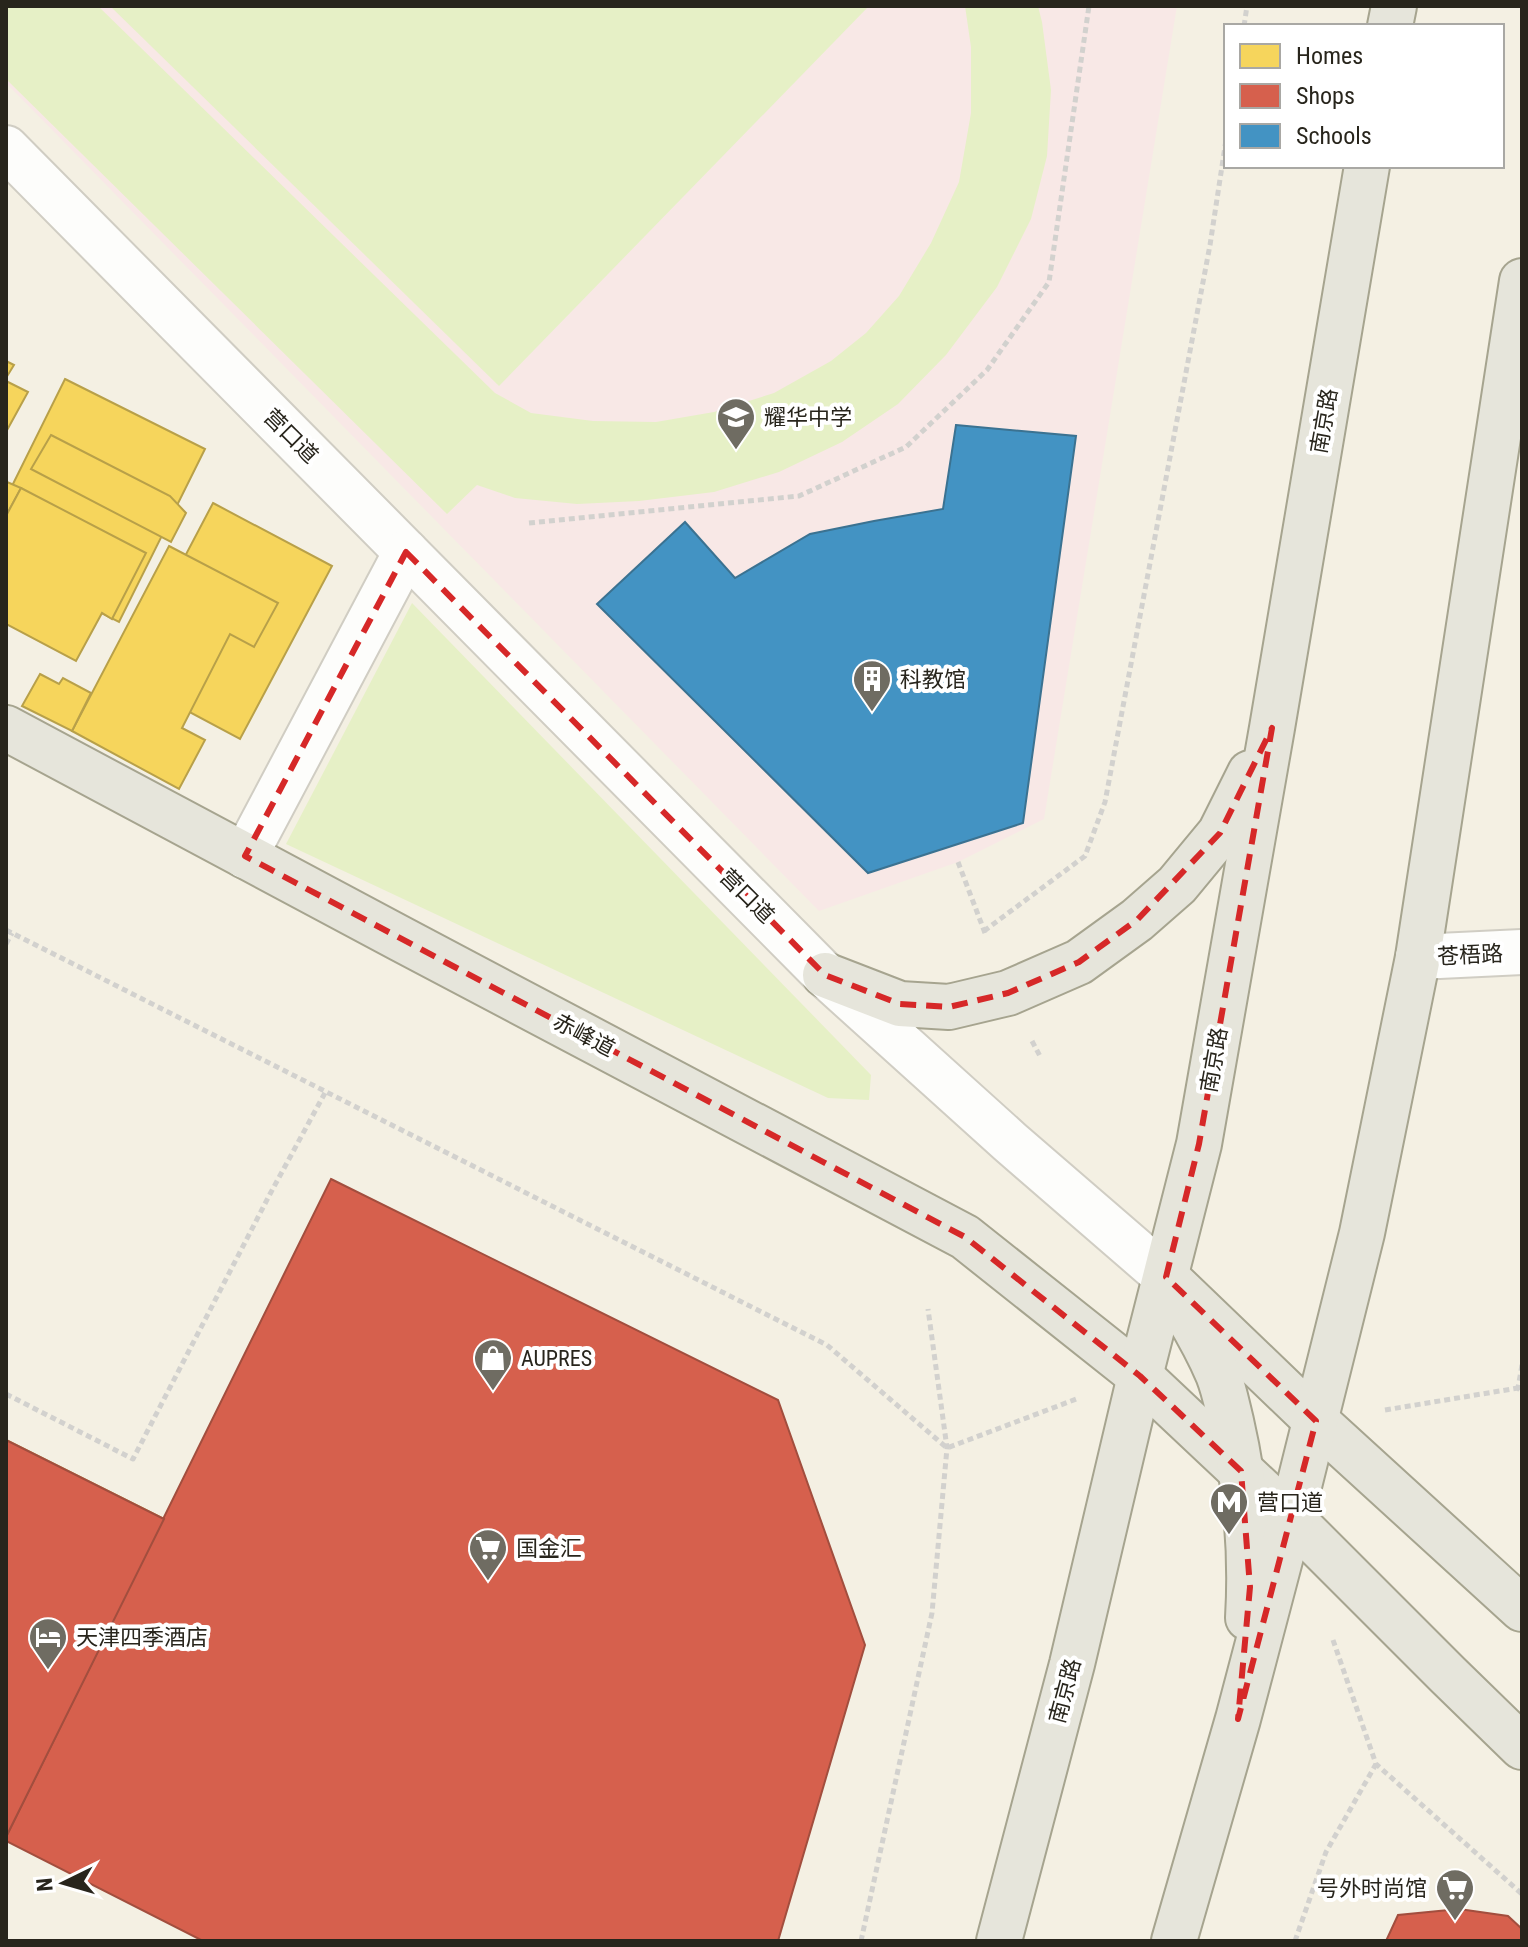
<svg xmlns="http://www.w3.org/2000/svg" width="1528" height="1947" font-family="'Roboto Condensed','Noto Sans SC',sans-serif">
<style>
.education{fill:#f8e8e6}
.green{fill:#e6f0c6}
.homes{fill:#f6d55c;stroke:#b8a049;stroke-width:2}
.shops{fill:#d6604d;stroke:#a24e3e;stroke-width:2}
.schools{fill:#4393c3;stroke:#3b7291;stroke-width:2}
.lines{fill:none;stroke-linecap:round;stroke-linejoin:round}
.minor-casing{stroke:#d0cdc3;stroke-width:48}
.major-casing{stroke:#a6a48f;stroke-width:48}
.path{stroke:#d2d1ce;stroke-width:5;stroke-dasharray:6 4;stroke-linecap:butt}
.minor{stroke:#fdfdfb;stroke-width:44}
.major{stroke:#e6e5db;stroke-width:44}
.marked{fill:none;stroke:#d62828;stroke-width:6;stroke-dasharray:16 10;stroke-linejoin:round}
.labels{text-anchor:middle;dominant-baseline:central;stroke-width:8;stroke-linejoin:round;paint-order:stroke}
.poi-label{font-size:22px;fill:#28251c;stroke:#fff;text-anchor:start}
.street-label{font-size:22px;fill:#28251c;stroke:#fff}
</style>
<rect width="100%" height="100%" fill="#f4f0e3"/>
<polygon class="education" points="6,6 1177,6 1044,819 958,862 819,911 6,83"/>
<g class="green">
<polygon points="6,6 98,6 495,393 531,413 593,421 656,422 714,412 774,393 831,361 866,333 899,296 931,243 959,182 971,113 971,47 965,6 1038,6 1042,22 1051,90 1047,156 1031,219 997,287 946,355 898,404 842,442 779,472 714,492 639,501 577,504 515,498 477,485 447,514 6,79"/>
<polygon points="110,6 869,6 499,386"/>
<polygon points="412,603 871,1075 869,1100 828,1098 286,844"/>
</g>
<g class="homes">
<polygon points="6,361 14,365 6,378"/>
<polygon points="65,379 205,449 119,622 6,565 6,498"/>
<polygon points="6,381 28,392 6,432"/>
<polygon points="51,435 170,496 186,513 171,542 31,469"/>
<polygon points="7,482 21,488 6,516 6,483"/>
<polygon points="21,488 146,553 112,619 102,613 76,661 6,624 6,516"/>
<polygon points="213,503 332,566 240,739 122,676"/>
<polygon points="169,546 278,603 254,647 230,634 182,728 205,740 179,789 72,731"/>
<polygon points="40,674 59,684 63,678 91,693 72,731 22,706"/>
<polygon points="6,1440 164,1519 12,1825 6,1822"/>
</g>
<g class="shops">
<polygon points="331,1179 778,1400 865,1645 778,1941 203,1941 6,1841 6,1837"/>
<polygon points="6,1440 164,1519 6,1837"/>
<polygon points="1459,1909 1508,1916 1522,1929 1522,1941 1386,1941 1398,1915"/>
</g>
<polygon class="schools" points="956,425 1076,436 1023,823 868,873 597,604 685,522 735,578 810,534 874,521 943,509"/>
<g class="lines">
<defs>
<g id="minor">
<polyline points="6,148 825,975 1010,1142 1166,1277"/>
<polyline points="245,856 406,552"/>
<polyline points="1418,957 1522,952"/>
</g>
<g id="major">
<polyline points="1390,26 1394,6"/>
<polyline points="6,728 401,939 965,1237 1140,1376 1291,1518 1448,1675 1522,1747"/>
<polyline points="825,975 900,1004 949,1007 1008,993 1079,962 1137,920 1177,885 1220,833 1250,773"/>
<polyline points="1166,1277 1316,1421 1522,1609"/>
<path d="M1186 1313C1198 1333 1209 1353 1218 1374 1224 1389 1227 1405 1231 1421 1246 1486 1252 1551 1248 1618"/>
<polyline points="999,1941 1072,1664 1140,1376 1199,1144 1272,728 1367,166"/>
<polyline points="1174,1941 1238,1719 1291,1518 1362,1233 1418,957 1522,281"/>
</g>
</defs>
<use href="#minor" class="minor-casing"/>
<use href="#major" class="major-casing"/>
<g class="path">
<polyline points="1244,26 1247,6"/>
<polyline points="529,523 799,496 906,447 987,370 1049,282 1089,6"/>
<polyline points="958,862 985,933"/>
<polyline points="6,930 827,1345 947,1448 1079,1398"/>
<polyline points="984,931 1085,856 1105,802 1210,245 1226,140"/>
<polyline points="6,944 12,933"/>
<polyline points="1032,1041 1041,1058"/>
<polyline points="1522,1365 1518,1388 1522,1392"/>
<polyline points="6,1394 133,1459 270,1194 326,1091"/>
<polyline points="1385,1410 1518,1388"/>
<polyline points="1333,1640 1376,1764 1522,1894"/>
<polyline points="861,1941 932,1613 947,1448 928,1309"/>
<polyline points="1295,1941 1326,1852 1376,1764"/>
</g>
<use href="#minor" class="minor"/>
<use href="#major" class="major"/>
</g>
<path class="marked" d="M406 552 825 975 900 1004 949 1007 1008 993 1079 962 1137 920 1220 833 1272 728 1199 1144 1166 1277 1316 1421 1238 1719 1250 1587 1241 1471 1140 1376 965 1237 245 856Z"/>
<defs>
<symbol id="school-pin" viewBox="-11 -11 22 30"><path d="M0 17L-7.5 6A9.5 9.5 0 1 1 7.5 6Z" fill="#6f6c62" stroke="#fff"/><path d="M0-5L7-2L0 1L-7-2ZM-4 1L0 2.5L4 1V4Q0 6-4 4Z" fill="#fff"/></symbol>
<symbol id="building-pin" viewBox="-11 -11 22 30"><path d="M0 17L-7.5 6A9.5 9.5 0 1 1 7.5 6Z" fill="#6f6c62" stroke="#fff"/><path d="M-4-6H4V6H1V3H-1V6H-4ZM-2.5-4.3h1.7v1.8h-1.7ZM.8-4.3h1.7v1.8H.8ZM-2.5-1h1.7V.8h-1.7ZM.8-1h1.7V.8H.8Z" fill="#fff"/></symbol>
<symbol id="shop-pin" viewBox="-11 -11 22 30"><path d="M0 17L-7.5 6A9.5 9.5 0 1 1 7.5 6Z" fill="#6f6c62" stroke="#fff"/><path d="M-5-2.5h2.3a2.7 3.5 0 0 1 5.4 0H5L5.5 6h-11ZM-1.5-2.5h3a1.5 2.3 0 0 0-3 0Z" fill="#fff"/></symbol>
<symbol id="metro-pin" viewBox="-11 -11 22 30"><path d="M0 17L-7.5 6A9.5 9.5 0 1 1 7.5 6Z" fill="#6f6c62" stroke="#fff"/><path d="M-5.5 5V-5H-3L0 0L3-5H5.5V5H3V-.5L0 4L-3-.5V5Z" fill="#fff"/></symbol>
<symbol id="supermarket-pin" viewBox="-11 -11 22 30"><path d="M0 17L-7.5 6A9.5 9.5 0 1 1 7.5 6Z" fill="#6f6c62" stroke="#fff"/><path d="M-6-5.5h2.5l.6 2H6L4.5 2H-2.5L-4.4-4H-6ZM-1.5 3.2a1.3 1.3 0 1 0 .1 0ZM3 3.2a1.3 1.3 0 1 0 .1 0Z" fill="#fff"/></symbol>
<symbol id="hotel-pin" viewBox="-11 -11 22 30"><path d="M0 17L-7.5 6A9.5 9.5 0 1 1 7.5 6Z" fill="#6f6c62" stroke="#fff"/><path d="M-6-4.5h1.5V1H6V5H4.5V3h-9V5H-6ZM-4 0a1.8 1.8 0 1 1 3.6 0ZM.5 0V-2.5h3Q6-2.5 6 0Z" fill="#fff"/></symbol>
</defs>
<g fill-rule="evenodd">
<use href="#school-pin" x="714" y="395" width="44" height="60"/>
<use href="#building-pin" x="850" y="657" width="44" height="60"/>
<use href="#shop-pin" x="471" y="1336" width="44" height="60"/>
<use href="#metro-pin" x="1207" y="1480" width="44" height="60"/>
<use href="#supermarket-pin" x="466" y="1526" width="44" height="60"/>
<use href="#hotel-pin" x="26" y="1615" width="44" height="60"/>
<use href="#supermarket-pin" x="1433" y="1866" width="44" height="60"/>
</g>
<g class="labels">
<g class="poi-label">
<text x="764" y="417">耀华中学</text>
<text x="900" y="679">科教馆</text>
<text x="521" y="1358">AUPRES</text>
<text x="1257" y="1502">营口道</text>
<text x="516" y="1548">国金汇</text>
<text x="76" y="1637">天津四季酒店</text>
<text x="1427" y="1888" text-anchor="end">号外时尚馆</text>
</g>
<g class="street-label">
<text transform="translate(1324 421) rotate(-80)">南京路</text>
<text transform="translate(291 436) rotate(45)">营口道</text>
<text transform="translate(747 896) rotate(45)">营口道</text>
<text transform="translate(1470 955) rotate(-3)">苍梧路</text>
<text transform="translate(584 1035) rotate(28)">赤峰道</text>
<text transform="translate(1214 1060) rotate(-80)">南京路</text>
<text transform="translate(1065 1691) rotate(-75)">南京路</text>
</g>
</g>
<rect width="1528" height="1947" fill="none" stroke="#28251c" stroke-width="16"/>
<rect x="1224" y="24" width="280" height="144" fill="#ffffff" stroke="#a9a8a4" stroke-width="2"/>
<rect x="1240" y="44" width="40" height="24" fill="#f6d55c" stroke="#a9a8a4" stroke-width="2"/>
<text x="1296" y="64" font-size="24" fill="#28251c">Homes</text>
<rect x="1240" y="84" width="40" height="24" fill="#d6604d" stroke="#a9a8a4" stroke-width="2"/>
<text x="1296" y="104" font-size="24" fill="#28251c">Shops</text>
<rect x="1240" y="124" width="40" height="24" fill="#4393c3" stroke="#a9a8a4" stroke-width="2"/>
<text x="1296" y="144" font-size="24" fill="#28251c">Schools</text>
<g transform="translate(64 1883) rotate(265)" stroke="#ffffff" stroke-width="6" paint-order="stroke">
<path d="M0-6L14 30L0 20L-14 30Z" fill="#28251c"/>
<text y="-12" font-size="22" font-weight="bold" text-anchor="middle" fill="#28251c">N</text>
</g>
</svg>
